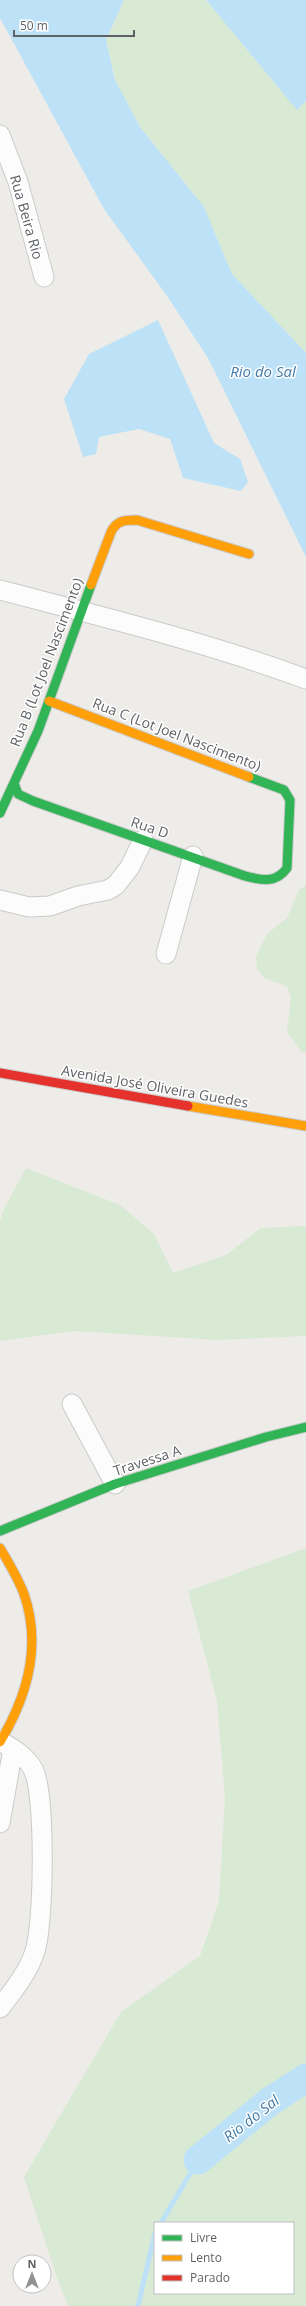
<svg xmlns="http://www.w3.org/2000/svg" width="306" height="2306" font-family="'Open Sans',sans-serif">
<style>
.green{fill:#d8e9d4;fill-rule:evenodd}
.water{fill:#bde2f7}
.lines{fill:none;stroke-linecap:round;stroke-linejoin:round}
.stream{stroke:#bde2f7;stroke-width:5}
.river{stroke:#bde2f7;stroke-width:29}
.street-casing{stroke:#cacbca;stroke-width:21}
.fast-casing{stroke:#cacaca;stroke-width:11}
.slow-casing{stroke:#cacaca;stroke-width:11}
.jam-casing{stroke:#cacaca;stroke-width:11}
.street{stroke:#fcfcfc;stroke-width:19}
.fast{stroke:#30b455;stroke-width:9}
.slow{stroke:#ff9f0a;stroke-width:9}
.jam{stroke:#e5322d;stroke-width:9}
.labels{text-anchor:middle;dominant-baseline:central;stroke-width:3;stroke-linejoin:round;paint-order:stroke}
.street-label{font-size:14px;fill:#5e6266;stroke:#fff}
.water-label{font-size:15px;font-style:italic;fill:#417aa8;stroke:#fff}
</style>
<rect width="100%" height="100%" fill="#eeece8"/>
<g class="green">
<polygon points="124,0 206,0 297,110 306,101 306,353 232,274 204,207 140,127 115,80 106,40"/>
<polygon points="306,885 306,1052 302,1052 287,1032 291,997 287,986 264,978 257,969 256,957 267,934 287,918 299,890"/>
<polygon points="26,1168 120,1205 154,1234 173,1273 226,1255 261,1228 306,1226 306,1336 218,1340 74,1331 0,1341 0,1222 3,1211"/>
<path d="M306,1548V2306H68L58,2281L24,2177L121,2012L200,1956L219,1901L225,1796L217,1700L188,1591ZM155,2223H293V2293H155Z"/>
</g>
<g class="water">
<polygon points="0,0 124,0 106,40 115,80 140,127 204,207 232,274 306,353 306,557 208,358 167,296 104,209 0,18"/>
<polygon points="206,0 306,0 306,101 297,110"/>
<polygon points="158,320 214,443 240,459 248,482 241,491 183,478 170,439 139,429 99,437 96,454 83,457 64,399 89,354"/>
</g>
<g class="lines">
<g class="stream">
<polyline points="161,2223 198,2160"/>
<polyline points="138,2306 155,2233"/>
</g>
<polyline class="river" points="198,2160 269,2102 306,2078"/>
<defs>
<g id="street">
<polyline points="0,135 18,182 44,277"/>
<path d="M0,590C103,617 206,642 306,679"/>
<polyline points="0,900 29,907 50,906 78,896 108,890 116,885 130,867 143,840"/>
<polyline points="166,954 193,856"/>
<polyline points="72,1404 115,1484"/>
<polyline points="0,1823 13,1749"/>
<path d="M0,2008C13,1991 29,1971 35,1951C44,1923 46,1794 33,1769C26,1756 12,1748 0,1741"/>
</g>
<g id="fast">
<path d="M15,786L18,794L33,801L245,876C261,880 276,884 287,868L290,800L284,790L249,777"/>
<polyline points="0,813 38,731 91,585"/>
<polyline points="0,1531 115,1484 266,1437 306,1427"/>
</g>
<g id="slow">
<path d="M91,585L111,532C117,520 125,520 137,520L249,554"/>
<polyline points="49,701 249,777"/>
<polyline points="188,1106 306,1126"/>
<path d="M0,1548C9,1563 18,1578 24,1594C42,1646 27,1697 0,1742"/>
</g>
<polyline id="jam" points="0,1073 188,1106"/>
</defs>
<use href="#street" class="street-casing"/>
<use href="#fast" class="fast-casing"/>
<use href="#slow" class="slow-casing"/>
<use href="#jam" class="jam-casing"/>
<use href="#street" class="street"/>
<use href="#fast" class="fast"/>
<use href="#slow" class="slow"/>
<use href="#jam" class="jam"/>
</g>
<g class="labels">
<g class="street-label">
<text transform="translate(27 217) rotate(74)">Rua Beira Rio</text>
<text transform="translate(46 662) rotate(-69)">Rua B (Lot Joel Nascimento)</text>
<text transform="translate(177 734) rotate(21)">Rua C (Lot Joel Nascimento)</text>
<text transform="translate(150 827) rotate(19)">Rua D</text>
<text transform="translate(155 1086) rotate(10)">Avenida José Oliveira Guedes</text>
<text transform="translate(147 1460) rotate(-18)">Travessa A</text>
</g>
<g class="water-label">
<text x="263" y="371">Rio do Sal</text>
<text transform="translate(251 2118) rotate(-38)">Rio do Sal</text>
</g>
</g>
<rect x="154" y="2222" width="140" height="72" fill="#ffffff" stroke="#bfc0c2"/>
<rect x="162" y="2235" width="20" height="6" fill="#30b455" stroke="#bfc0c2"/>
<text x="190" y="2242" font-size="12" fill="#5e6266">Livre</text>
<rect x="162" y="2255" width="20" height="6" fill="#ff9f0a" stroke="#bfc0c2"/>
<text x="190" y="2262" font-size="12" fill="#5e6266">Lento</text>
<rect x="162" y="2275" width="20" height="6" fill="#e5322d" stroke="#bfc0c2"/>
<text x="190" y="2282" font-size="12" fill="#5e6266">Parado</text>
<g transform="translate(32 2274)"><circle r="19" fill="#ffffff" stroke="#bfc0c2"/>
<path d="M0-3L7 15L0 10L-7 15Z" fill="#909294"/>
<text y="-6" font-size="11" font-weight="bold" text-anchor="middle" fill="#5e6266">N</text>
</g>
<path d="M14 30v6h120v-6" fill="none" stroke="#5e6266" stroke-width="2"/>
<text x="20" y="30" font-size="12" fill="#5e6266" stroke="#ffffff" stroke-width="3" paint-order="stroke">50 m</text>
</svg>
